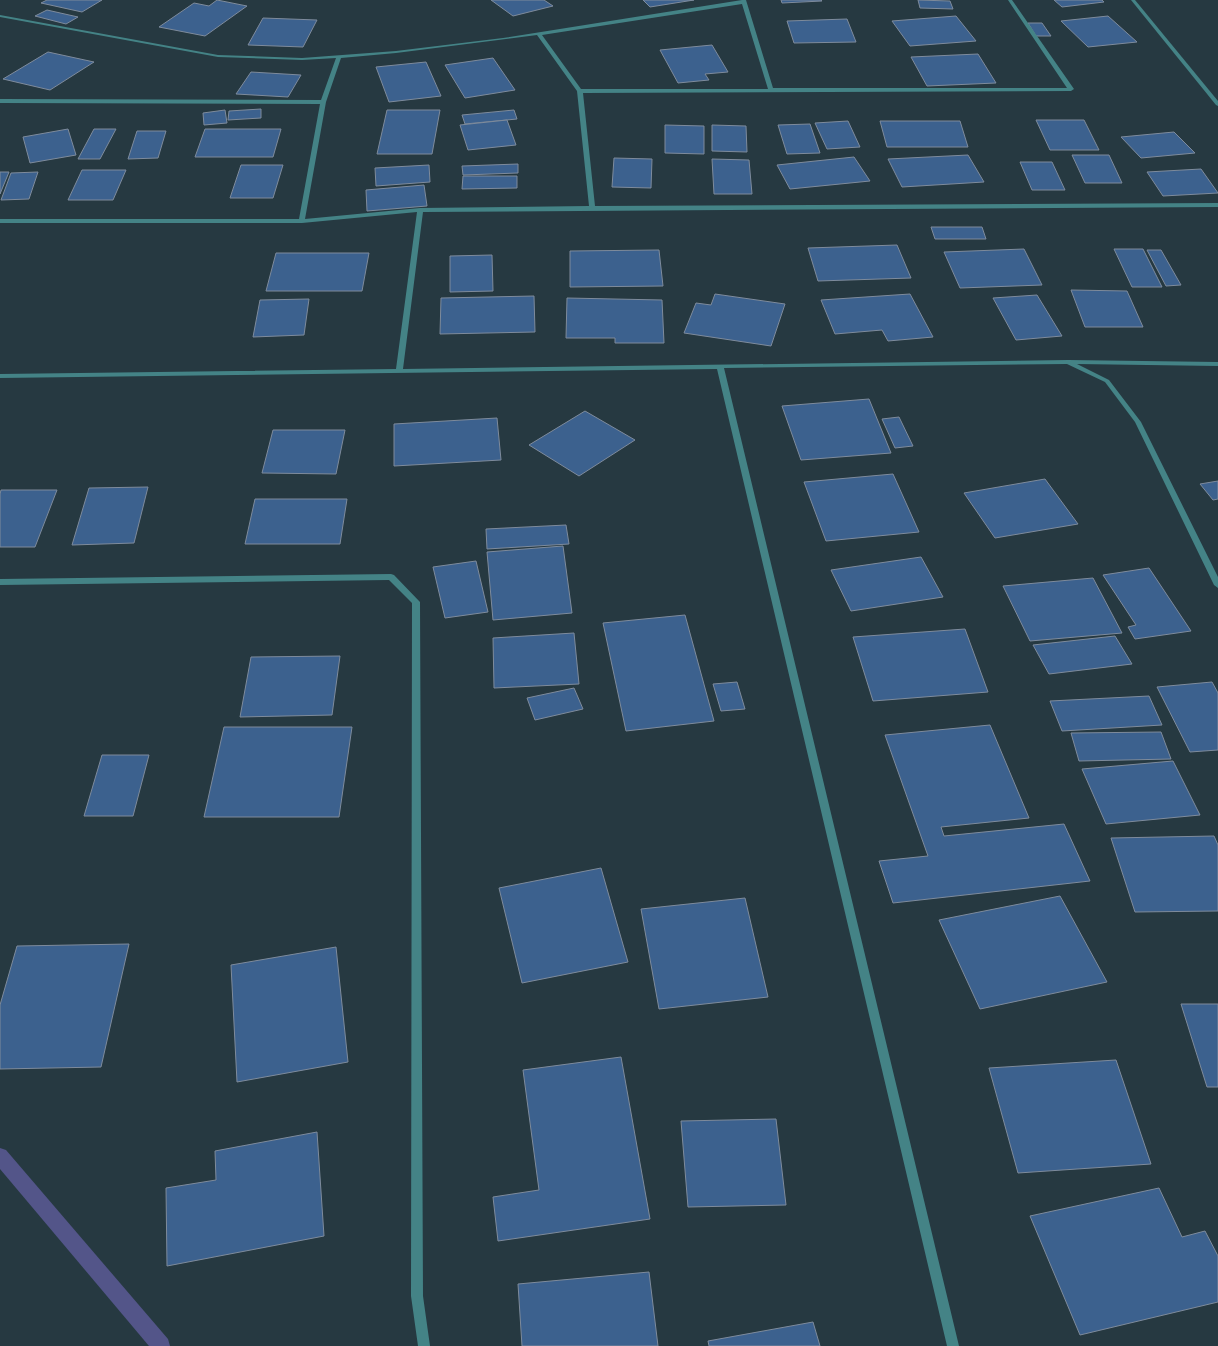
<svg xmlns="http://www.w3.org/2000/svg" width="1218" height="1346" font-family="'Archivo Narrow',sans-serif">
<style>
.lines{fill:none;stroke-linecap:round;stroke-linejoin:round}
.stream{fill:#535589;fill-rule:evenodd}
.building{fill:#3c618e;stroke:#7e8b9c}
.street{fill:#448386;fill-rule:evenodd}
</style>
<rect width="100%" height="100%" fill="#263941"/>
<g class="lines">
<polygon class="stream" points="0,1148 6,1150 168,1339 170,1346 149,1346 0,1169"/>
</g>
<g class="building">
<polygon points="47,0 102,0 82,12 41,3"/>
<polygon points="217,0 247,6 205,36 159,27 194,3 209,6"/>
<polygon points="491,0 544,0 553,6 513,16"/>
<polygon points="643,0 694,0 650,7"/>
<polygon points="781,0 821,0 822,1 782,3"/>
<polygon points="918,0 950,1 953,9 920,8"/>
<polygon points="1054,0 1102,0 1104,2 1062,7"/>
<polygon points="47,10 78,17 66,24 35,16"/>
<polygon points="956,16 976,41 910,46 892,21"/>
<polygon points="1108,16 1137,42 1088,47 1061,21"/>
<polygon points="263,18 317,20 303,47 248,45"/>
<polygon points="847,19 856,42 794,43 787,21"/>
<polygon points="1028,23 1042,23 1051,36 1036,36"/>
<polygon points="712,45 728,72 705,74 709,80 678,83 660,50"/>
<polygon points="48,52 94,62 50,90 3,79"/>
<polygon points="978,54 996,83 927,86 911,57"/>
<polygon points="493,58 515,90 465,98 445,65"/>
<polygon points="426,62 441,96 389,102 376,67"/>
<polygon points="251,72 301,75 288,97 236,94"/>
<polygon points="261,109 261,118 228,120 229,111"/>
<polygon points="225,110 227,123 204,125 203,113"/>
<polygon points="387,110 440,110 432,154 377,154"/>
<polygon points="514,110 517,119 465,124 462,115"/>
<polygon points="507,120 516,145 468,150 460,125"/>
<polygon points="1036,120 1084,120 1099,150 1050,150"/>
<polygon points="848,121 860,147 827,149 815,123"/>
<polygon points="880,121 960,121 968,147 887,147"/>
<polygon points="810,124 820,153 787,154 778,125"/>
<polygon points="665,125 704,126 704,154 665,153"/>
<polygon points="712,125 746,126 747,152 712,151"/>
<polygon points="68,129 76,155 30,163 23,137"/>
<polygon points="94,129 116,129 100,159 78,159"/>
<polygon points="205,129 281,129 273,157 195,157"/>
<polygon points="137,131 166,131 158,158 128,159"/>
<polygon points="1174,132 1195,153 1141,158 1121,137"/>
<polygon points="968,155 984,182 902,187 888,159"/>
<polygon points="1072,155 1109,155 1122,183 1085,183"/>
<polygon points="854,157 870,181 790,189 777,165"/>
<polygon points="614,158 652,159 651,188 612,187"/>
<polygon points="712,159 749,160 752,194 714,194"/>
<polygon points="1020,162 1052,162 1065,190 1032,190"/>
<polygon points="518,164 518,173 463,175 462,166"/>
<polygon points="241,165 283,165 273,198 230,198"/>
<polygon points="429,165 430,182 376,186 375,168"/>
<polygon points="1201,169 1218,193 1163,196 1147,172"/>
<polygon points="82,170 126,170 113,200 68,200"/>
<polygon points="0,172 9,172 0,194"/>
<polygon points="38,172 29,199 1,200 11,173"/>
<polygon points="463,176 517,176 517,188 462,189"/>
<polygon points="424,185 427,206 367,211 366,190"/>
<polygon points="931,227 982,227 986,239 935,239"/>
<polygon points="897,245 911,278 818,281 808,248"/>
<polygon points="1024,249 1042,285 960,288 944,252"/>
<polygon points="1114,249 1143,249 1162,287 1132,287"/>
<polygon points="659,250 663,286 570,287 570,251"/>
<polygon points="1147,250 1161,250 1181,285 1166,286"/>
<polygon points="276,253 369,253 362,291 266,291"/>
<polygon points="492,255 493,291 450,292 450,256"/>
<polygon points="1071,290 1127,291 1143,327 1085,327"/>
<polygon points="715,294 785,304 771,346 684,333 696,303 711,305"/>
<polygon points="910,294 933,337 888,341 882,330 835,334 821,300"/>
<polygon points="1037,295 1062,336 1016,340 993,298"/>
<polygon points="534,296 535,332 440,334 441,298"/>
<polygon points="567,298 662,300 664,343 615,343 615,338 566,338"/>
<polygon points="309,299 304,335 253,337 260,300"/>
<polygon points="869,399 891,453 801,460 782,406"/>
<polygon points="585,411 635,440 579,476 529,445"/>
<polygon points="899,417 913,446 895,448 882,419"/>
<polygon points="497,418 501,460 394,466 394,424"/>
<polygon points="273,430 345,430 336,474 262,473"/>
<polygon points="893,474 919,532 826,541 804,482"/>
<polygon points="1045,479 1078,524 995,538 964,493"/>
<polygon points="1218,481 1218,499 1213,500 1200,484"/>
<polygon points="148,487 134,543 72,545 89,488"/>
<polygon points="1,490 57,490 35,547 0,547 0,494"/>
<polygon points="255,499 347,499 340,544 245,544"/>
<polygon points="566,525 569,544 487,549 486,529"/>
<polygon points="563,546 572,613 493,620 487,552"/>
<polygon points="921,557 943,597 851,611 831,570"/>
<polygon points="476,561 488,612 445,618 433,567"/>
<polygon points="1149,568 1191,631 1135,639 1128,627 1136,625 1103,575"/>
<polygon points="1093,578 1122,633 1030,641 1003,586"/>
<polygon points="685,615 714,721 626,731 603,623"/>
<polygon points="965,629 988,692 873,701 853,637"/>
<polygon points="574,633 579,684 494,688 493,638"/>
<polygon points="1115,636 1132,664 1049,674 1033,645"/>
<polygon points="340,656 332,715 240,717 251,657"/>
<polygon points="737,682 745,709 721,711 713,684"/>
<polygon points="1212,682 1218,693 1218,750 1190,752 1157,687"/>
<polygon points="574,688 583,709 535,720 527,698"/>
<polygon points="1149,696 1162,725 1062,731 1050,701"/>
<polygon points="990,725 1029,818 941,827 944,836 1064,824 1090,881 893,903 879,861 928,856 885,735"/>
<polygon points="224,727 352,727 339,817 204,817"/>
<polygon points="1161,732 1171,759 1079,761 1071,733"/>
<polygon points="102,755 149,755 133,816 84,816"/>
<polygon points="1173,761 1200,815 1106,824 1082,769"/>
<polygon points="1214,836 1218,845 1218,911 1135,912 1111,838"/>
<polygon points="601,868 628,962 522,983 499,888"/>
<polygon points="1060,896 1107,982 980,1009 939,920"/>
<polygon points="745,898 768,997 659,1009 641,909"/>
<polygon points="129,944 101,1067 0,1069 0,1005 17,946"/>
<polygon points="336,947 348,1062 237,1082 231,965"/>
<polygon points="1181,1004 1218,1004 1218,1087 1207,1087"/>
<polygon points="621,1057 650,1219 498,1241 493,1197 539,1190 523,1070"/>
<polygon points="1116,1060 1151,1164 1018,1173 989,1068"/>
<polygon points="776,1119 786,1205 688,1207 681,1121"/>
<polygon points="317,1132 324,1236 167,1266 166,1188 216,1180 215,1151"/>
<polygon points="1159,1188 1182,1237 1205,1231 1218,1256 1218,1302 1080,1335 1030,1216"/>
<polygon points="649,1272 658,1346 522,1346 518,1284"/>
<polygon points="813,1322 820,1346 709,1346 708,1341"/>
</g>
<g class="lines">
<g class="street">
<path d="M742,0H746L773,88H1067L1008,0H1012L1074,89L1071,91L583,93L595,206L1218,203V207L423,212L403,369L1068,360L1218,362V366L1077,364L1109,380L1141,422L1218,577V588L1214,585L1135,422L1105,382L1067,364L724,368L959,1346H947L717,369L0,378V374L396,369L417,212L302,223H0V219H299L320,104L0,103V99L321,100L336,58L302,60L218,57L0,17V15L218,55L302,58L396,51L503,38ZM742,4L768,89H581L542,35ZM537,35L577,91L589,206L420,208L305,219L326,102L341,58L396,53Z"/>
<polygon points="1131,0 1135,0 1218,101 1218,106 1216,105"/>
<polygon points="391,574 394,575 420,602 423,1296 430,1346 418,1346 411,1296 412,603 389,580 0,585 0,579"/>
</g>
</g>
</svg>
